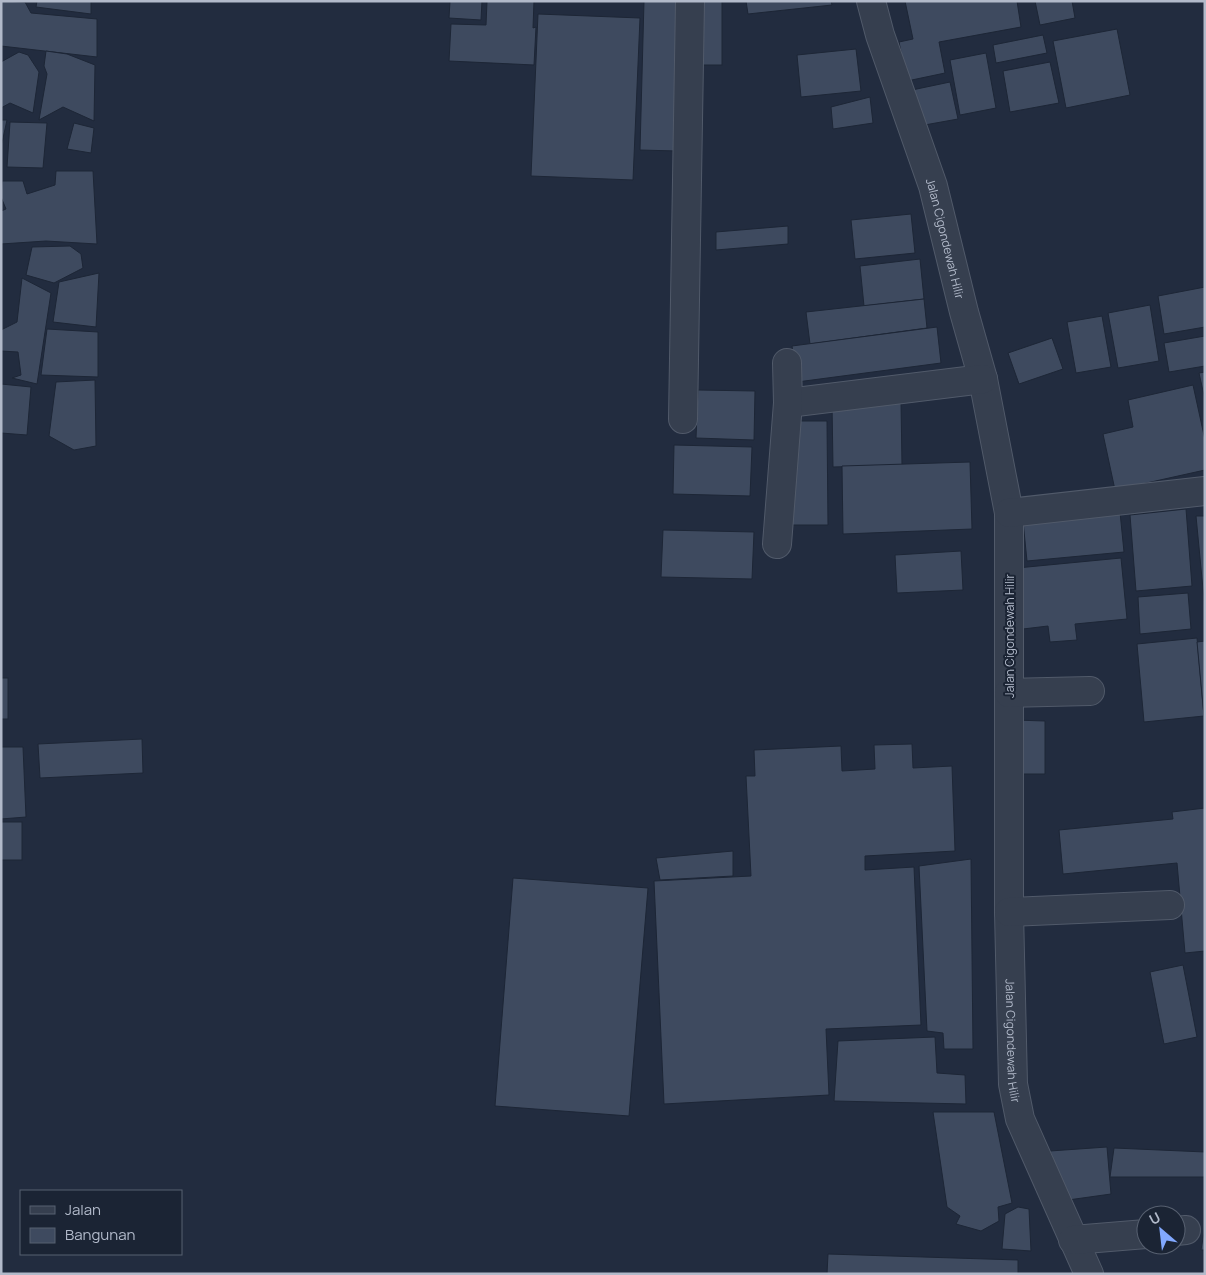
<svg xmlns="http://www.w3.org/2000/svg" width="1206" height="1275" font-family="Manrope,sans-serif">
<style>
.building{fill:#3e4a5f;stroke:#1d2636}
.lines{fill:none;stroke-linecap:round;stroke-linejoin:round}
.minor-casing{stroke:#515a6a;stroke-width:30}
.minor{stroke:#363f4f;stroke-width:28}
.labels{text-anchor:middle;dominant-baseline:central;stroke-width:4;stroke-linejoin:round;paint-order:stroke}
.street-label{font-size:12px;fill:#b2baca;stroke:#1b2434}
</style>
<rect width="100%" height="100%" fill="#222c3f"/>
<g class="building">
<polygon points="1,1 25,2 31,13 97,19 97,57 1,46"/>
<polygon points="37,1 91,1 91,14 36,7"/>
<polygon points="450,1 482,1 481,20 449,18"/>
<polygon points="487,1 534,1 533,28 536,27 534,65 449,61 451,24 486,25"/>
<polygon points="644,1 681,1 677,151 640,150"/>
<rect x="693" y="1" width="29" height="64"/>
<polygon points="746,1 831,1 832,5 748,14"/>
<polygon points="905,1 1017,1 1021,27 939,42 945,73 907,81 899,42 913,39"/>
<polygon points="1035,1 1072,1 1075,18 1040,25"/>
<polygon points="538,14 640,18 633,180 531,176"/>
<polygon points="1117,29 1130,95 1066,108 1053,41"/>
<polygon points="1043,35 1047,53 996,63 993,45"/>
<polygon points="856,49 861,91 801,97 797,55"/>
<polygon points="46,51 67,54 95,65 94,121 63,107 39,120 47,74 44,66"/>
<polygon points="19,52 28,55 39,72 33,113 10,103 1,108 1,62"/>
<polygon points="986,53 996,108 960,115 950,60"/>
<polygon points="1050,62 1059,103 1010,112 1003,71"/>
<polygon points="950,82 958,119 919,126 912,90"/>
<polygon points="870,97 873,123 833,129 831,107"/>
<polygon points="1,120 7,120 2,143 1,143"/>
<polygon points="10,122 47,123 43,168 7,167"/>
<polygon points="74,123 94,128 91,153 67,149"/>
<polygon points="56,171 93,171 97,244 46,241 1,244 1,211 6,209 1,197 2,181 23,181 27,194 55,185"/>
<polygon points="911,214 915,253 855,259 851,220"/>
<polygon points="788,226 788,244 716,250 716,232"/>
<polygon points="70,246 81,254 83,268 54,283 26,275 32,247"/>
<polygon points="920,259 924,299 864,306 860,266"/>
<polygon points="99,273 96,327 53,322 59,282"/>
<polygon points="22,278 51,293 37,384 12,378 21,375 18,352 1,351 1,330 17,322"/>
<polygon points="1205,287 1205,327 1164,334 1158,296"/>
<polygon points="924,299 927,328 810,344 806,312"/>
<polygon points="1150,305 1159,361 1118,368 1108,313"/>
<polygon points="1102,316 1111,367 1076,373 1067,322"/>
<polygon points="937,327 941,363 797,382 792,346"/>
<polygon points="47,329 98,332 98,377 41,375"/>
<polygon points="1205,336 1205,366 1169,372 1164,343"/>
<polygon points="1052,338 1063,369 1019,384 1008,353"/>
<polygon points="1205,372 1205,400 1199,373"/>
<polygon points="95,380 96,446 74,450 49,436 56,382"/>
<polygon points="1,384 31,387 27,435 1,433"/>
<polygon points="1193,385 1205,440 1205,470 1115,490 1103,434 1133,427 1128,400"/>
<polygon points="698,390 755,391 754,440 696,438"/>
<polygon points="901,402 902,465 833,467 832,404"/>
<polygon points="788,421 827,421 828,525 790,525"/>
<polygon points="674,445 752,447 750,496 673,494"/>
<polygon points="970,462 972,529 843,534 842,466"/>
<polygon points="1186,509 1192,586 1136,591 1130,515"/>
<polygon points="1120,512 1124,552 1027,561 1023,521"/>
<polygon points="1196,516 1205,516 1205,610"/>
<polygon points="663,530 754,532 752,579 661,577"/>
<polygon points="961,551 963,590 897,593 895,555"/>
<polygon points="1121,558 1127,619 1075,624 1077,640 1050,642 1048,626 1023,629 1017,568"/>
<polygon points="1188,593 1191,629 1140,634 1138,597"/>
<polygon points="1197,638 1204,716 1144,722 1137,644"/>
<polygon points="1205,641 1205,716 1204,716 1197,642"/>
<rect x="1" y="678" width="7" height="41"/>
<polygon points="1014,720 1045,721 1045,774 1013,774"/>
<polygon points="142,739 143,773 40,778 38,744"/>
<polygon points="912,744 913,768 952,766 955,851 865,856 865,870 914,867 921,1025 826,1029 829,1095 664,1104 654,881 751,876 746,776 755,776 754,750 841,746 842,771 875,769 874,745"/>
<polygon points="1,747 23,747 26,817 1,819"/>
<polygon points="1205,808 1205,951 1185,953 1177,863 1063,874 1059,830 1173,819 1172,812"/>
<rect x="1" y="822" width="21" height="38"/>
<polygon points="733,851 733,876 660,880 656,858"/>
<polygon points="971,859 973,1049 944,1049 943,1033 927,1031 919,866"/>
<polygon points="513,878 648,888 629,1116 495,1106"/>
<polygon points="1183,965 1197,1037 1164,1044 1150,972"/>
<polygon points="935,1037 937,1073 965,1075 966,1104 834,1101 838,1041"/>
<polygon points="933,1112 994,1112 1012,1203 998,1207 999,1221 981,1231 956,1224 960,1216 947,1207"/>
<polygon points="1107,1147 1111,1194 1068,1200 1050,1151"/>
<polygon points="1114,1148 1205,1152 1205,1177 1110,1177"/>
<polygon points="1018,1207 1029,1209 1031,1251 1002,1249 1005,1214"/>
<polygon points="1205,1226 1205,1250 1201,1250"/>
<polygon points="828,1254 1018,1260 1018,1274 827,1274"/>
</g>
<g class="lines">
<defs>
<g id="minor">
<path id="s1" d="M871,1L880,35L933,186L964,312L983,379L1009,513V912L1013,1084L1020,1119L1089,1274"/>
<polyline points="788,403 983,379"/>
<polyline points="683,419 690,1"/>
<polyline points="1009,513 1205,491"/>
<polyline points="777,544 788,403 787,363"/>
<polyline points="1009,693 1090,691"/>
<polyline points="1009,912 1170,905"/>
<polyline points="1176,1231 1186,1230"/>
<polyline points="1073,1240 1146,1234"/>
</g>
</defs>
<use href="#minor" class="minor-casing"/>
<use href="#minor" class="minor"/>
</g>
<g class="labels">
<g class="street-label">
<text stroke="none"><textPath href="#s1" startOffset="249">Jalan Cigondewah Hilir</textPath></text>
<text transform="translate(1009 636) rotate(-90)">Jalan Cigondewah Hilir</text>
<text stroke="none"><textPath href="#s1" startOffset="1059">Jalan Cigondewah Hilir</textPath></text>
</g>
</g>
<rect width="1206" height="1275" fill="none" stroke="#b2baca" stroke-width="5"/>
<rect x="20" y="1190" width="162" height="65" fill="#1b2434" stroke="#576070"/>
<rect x="30" y="1206" width="25" height="8" fill="#363f4f" stroke="#576070"/>
<text x="65" y="1215" font-size="15" fill="#b2baca">Jalan</text>
<rect x="30" y="1228" width="25" height="15" fill="#3e4a5f" stroke="#576070"/>
<text x="65" y="1240" font-size="15" fill="#b2baca">Bangunan</text>
<g transform="translate(1161 1230) rotate(332)"><circle r="24" fill="#1b2434" stroke="#576070"/>
<path d="M0-4L9 19L0 12L-9 19Z" fill="#82a9ff"/>
<text y="-8" font-size="14" font-weight="bold" text-anchor="middle" fill="#b2baca">U</text>
</g>
</svg>
